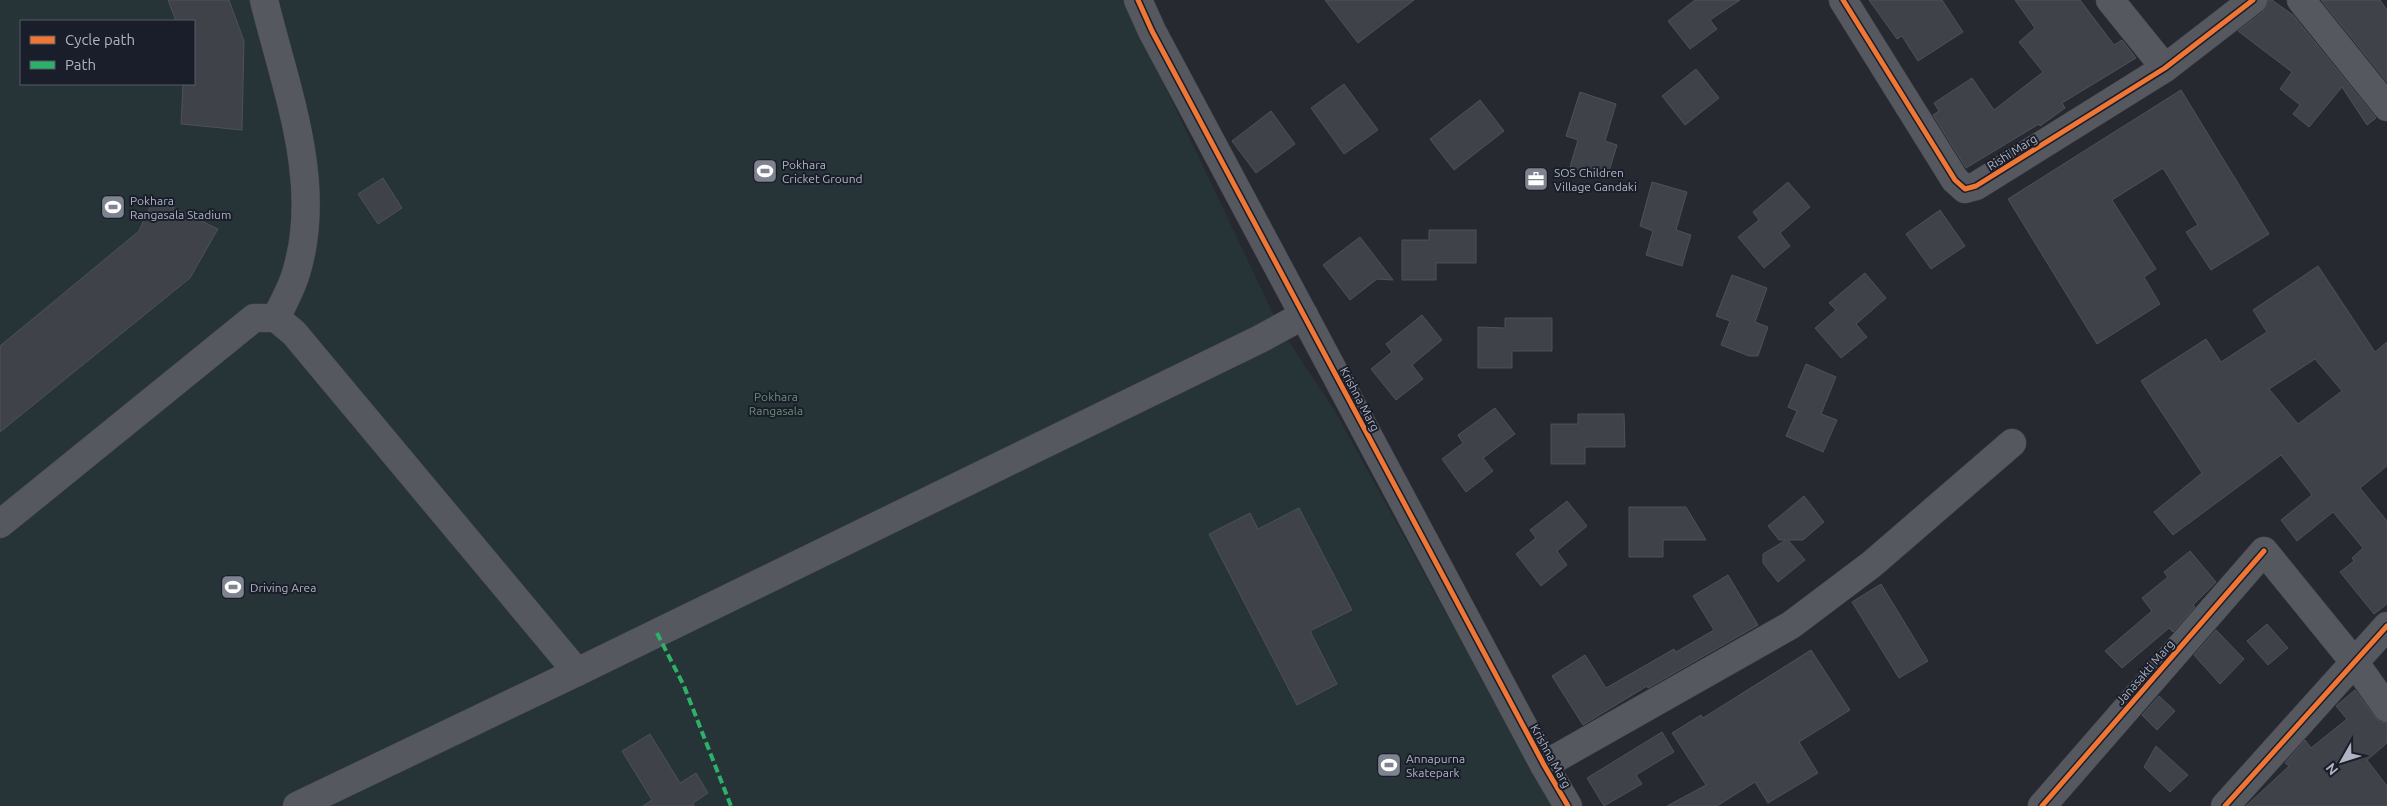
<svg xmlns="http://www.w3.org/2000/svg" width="2387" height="806" font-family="Ubuntu,sans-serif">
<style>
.green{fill:#263337;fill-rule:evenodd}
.building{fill:#404249;stroke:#4d5158;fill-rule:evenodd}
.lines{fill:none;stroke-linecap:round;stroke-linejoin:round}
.minor-casing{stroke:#424449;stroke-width:29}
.minor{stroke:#55585f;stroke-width:28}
.quiet{stroke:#2db169;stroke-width:4;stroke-dasharray:8 4;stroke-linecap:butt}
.cycleway-casing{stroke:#1a1e2a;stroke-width:8}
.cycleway{stroke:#f07635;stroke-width:5}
.labels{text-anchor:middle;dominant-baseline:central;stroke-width:4;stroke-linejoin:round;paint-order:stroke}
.street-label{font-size:12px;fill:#afb4c2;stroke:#1a1e2a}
.poi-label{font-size:12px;fill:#afb4c2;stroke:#1a1e2a;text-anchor:start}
.park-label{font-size:12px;fill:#699077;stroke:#1a1e2a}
</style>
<rect width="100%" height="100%" fill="#262930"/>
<path class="green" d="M0,0H1124L1280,328L1335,411L1552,806H0ZM21,21H194V84H21Z"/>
<g class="building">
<polygon points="168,0 229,0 244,41 242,130 181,124 183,84 194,84 194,21 176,21"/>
<polygon points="1325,0 1414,0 1358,43"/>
<polygon points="1695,0 1740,0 1710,20 1717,29 1690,49 1668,21"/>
<polygon points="1869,0 1942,0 1963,32 1918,61 1902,36 1897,39"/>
<polygon points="2015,0 2080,0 2114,45 2122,40 2136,58 2062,103 2065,108 2040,126 2039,124 1966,168 1933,115 1939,111 1934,103 1972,78 1994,110 2043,72 2019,42 2035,28"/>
<polygon points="2268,0 2272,0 2293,15 2376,118 2367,125 2342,87 2309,127 2293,114 2300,105 2280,89 2292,72 2238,31 2263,12"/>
<polygon points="2321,0 2380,0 2387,10 2387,82"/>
<polygon points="1696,69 1719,98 1685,125 1662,96"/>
<polygon points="1344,84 1378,130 1344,154 1311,108"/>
<polygon points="2181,90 2269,234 2211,270 2186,232 2198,225 2163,168 2112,200 2156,269 2144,277 2160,304 2097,344 2008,199"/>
<polygon points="1580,92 1616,104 1605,141 1617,145 1607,178 1570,167 1578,140 1566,136"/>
<polygon points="1480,100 1504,131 1454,170 1430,139"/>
<polygon points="1271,111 1295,144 1256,173 1232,141"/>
<polygon points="383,178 402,208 378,224 358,194"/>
<polygon points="1652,182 1687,192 1676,230 1691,235 1682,266 1646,255 1653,231 1640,226"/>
<polygon points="1788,182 1810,207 1780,233 1790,246 1764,268 1738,237 1759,220 1753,212"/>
<polygon points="154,198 218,229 190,278 0,432 0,346 139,231"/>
<polygon points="1940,210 1965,246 1931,269 1906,234"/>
<polygon points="1429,230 1476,230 1476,263 1436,263 1436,280 1402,280 1402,240 1429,240"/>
<polygon points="1360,237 1393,280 1377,279 1350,300 1323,265"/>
<path d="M2318,266L2375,352L2387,342V466L2360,488L2387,521V604L2374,614L2340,572L2354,561L2352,558L2363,548L2333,512L2297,541L2281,520L2312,495L2281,455L2173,535L2154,512L2202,473L2141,381L2206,339L2221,362L2267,332L2253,310ZM2315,359L2342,391L2298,424L2269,389Z"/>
<polygon points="1865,273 1886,298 1856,324 1867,337 1841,358 1815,328 1836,310 1829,303"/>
<polygon points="1732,275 1767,288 1755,322 1768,327 1758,356 1749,356 1721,345 1730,321 1716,316"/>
<polygon points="1422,315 1442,340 1412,365 1423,379 1396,400 1371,369 1392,352 1386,344"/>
<polygon points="1505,318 1552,318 1552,351 1512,351 1512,368 1478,368 1478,327 1505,328"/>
<polygon points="1806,364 1836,377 1821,414 1837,420 1823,452 1786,436 1797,411 1788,407"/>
<polygon points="1495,408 1515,434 1483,458 1493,471 1466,492 1442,459 1463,443 1458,435"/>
<polygon points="1578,414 1624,414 1625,447 1585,447 1585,464 1551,464 1551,424 1578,424"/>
<polygon points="1804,496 1824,522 1803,540 1788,540 1805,560 1778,582 1763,563 1763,554 1786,540 1779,540 1768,526"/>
<polygon points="1567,501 1587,526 1557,551 1567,565 1541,586 1516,554 1536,538 1530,530"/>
<polygon points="1629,507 1686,507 1706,540 1663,540 1663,557 1629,557"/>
<polygon points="1299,508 1352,610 1310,631 1337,684 1297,705 1209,534 1250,513 1258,529"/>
<polygon points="2190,551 2216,582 2193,605 2195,607 2173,632 2169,628 2122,668 2105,651 2152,611 2142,598 2168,577 2164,572"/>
<polygon points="1728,575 1758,625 1648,688 1647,686 1583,725 1552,676 1585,655 1606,688 1674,649 1676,652 1714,630 1693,596"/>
<polygon points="1881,584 1928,661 1899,678 1852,602"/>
<polygon points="2267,624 2288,648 2268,665 2247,641"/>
<polygon points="2216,630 2244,659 2220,684 2194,655"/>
<polygon points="1811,650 1850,710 1799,742 1818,773 1768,803 1755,782 1717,806 1667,806 1706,785 1672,733 1701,715 1703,718"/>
<polygon points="2355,690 2375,717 2380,722 2387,723 2387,743 2367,760 2387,786 2387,806 2246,806 2289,766 2285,763 2305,740 2311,748 2347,719 2336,706"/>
<polygon points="2159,696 2175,711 2157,730 2142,715"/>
<polygon points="1662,732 1674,752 1636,775 1642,784 1604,806 1587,778"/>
<polygon points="650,734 680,783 696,773 708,793 693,803 694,806 643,806 652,800 622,751"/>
<polygon points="2156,746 2188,775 2170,792 2144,767"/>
</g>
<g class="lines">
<defs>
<g id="minor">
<path d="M264,0C285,87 324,183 296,273C292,288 283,303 276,318"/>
<polyline points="1138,0 1152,31 1544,765 1568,806"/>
<polyline points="1843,0 1955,180 1965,189 1976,186 2165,68 2253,0"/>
<polyline points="2110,0 2165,68"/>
<polyline points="2301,0 2387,107"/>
<polyline points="0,524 254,318 276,318 294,333 577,672"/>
<polyline points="1544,765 1791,625 1872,564 2012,443"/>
<polyline points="297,806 577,672 1260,339 1304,315"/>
<polyline points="2042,806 2264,551 2355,663 2387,708"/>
<polyline points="2225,806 2387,626"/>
</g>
</defs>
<use href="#minor" class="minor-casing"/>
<use href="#minor" class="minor"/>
<polyline class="quiet" points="657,633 684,686 731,806"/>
<defs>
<g id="cycleway">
<polyline points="1138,0 1152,31 1544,765 1568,806"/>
<polyline points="1843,0 1955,180 1965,189 1976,186 2165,68 2253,0"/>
<polyline points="2042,806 2264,551"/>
<polyline points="2225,806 2387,626"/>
</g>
</defs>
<use href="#cycleway" class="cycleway-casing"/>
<use href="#cycleway" class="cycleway"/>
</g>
<defs>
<symbol id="stadium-square" viewBox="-11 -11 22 22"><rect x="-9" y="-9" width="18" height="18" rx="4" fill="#7f838f" stroke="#1a1e2a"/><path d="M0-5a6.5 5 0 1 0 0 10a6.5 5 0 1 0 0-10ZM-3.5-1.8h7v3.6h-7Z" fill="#fff"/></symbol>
<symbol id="office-square" viewBox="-11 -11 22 22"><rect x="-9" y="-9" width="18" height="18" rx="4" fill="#7f838f" stroke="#1a1e2a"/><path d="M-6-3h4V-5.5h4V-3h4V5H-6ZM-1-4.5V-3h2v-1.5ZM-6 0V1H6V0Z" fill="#fff"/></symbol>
</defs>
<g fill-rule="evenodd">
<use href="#stadium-square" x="751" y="157" width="28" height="28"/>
<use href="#office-square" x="1522" y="165" width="28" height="28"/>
<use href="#stadium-square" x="99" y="193" width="28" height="28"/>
<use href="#stadium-square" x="219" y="573" width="28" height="28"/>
<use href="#stadium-square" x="1375" y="751" width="28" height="28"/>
</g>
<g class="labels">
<g class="street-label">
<text transform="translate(2012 152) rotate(-32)">Rishi Marg</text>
<text transform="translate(1360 399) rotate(62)">Krishna Marg</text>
<text transform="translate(2145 672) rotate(-49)">Janasakti Marg</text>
<text transform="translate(1551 756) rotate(61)">Krishna Marg</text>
</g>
<g class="poi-label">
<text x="782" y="164">Pokhara<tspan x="782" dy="14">Cricket Ground</tspan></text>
<text x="1554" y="172">SOS Children<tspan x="1554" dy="14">Village Gandaki</tspan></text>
<text x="130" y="200">Pokhara<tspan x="130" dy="14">Rangasala Stadium</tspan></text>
<text x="250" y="587">Driving Area</text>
<text x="1406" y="758">Annapurna<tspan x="1406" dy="14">Skatepark</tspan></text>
</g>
<g class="park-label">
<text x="776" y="396">Pokhara<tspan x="776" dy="14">Rangasala</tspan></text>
</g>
</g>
<rect x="20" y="20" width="175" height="65" fill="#1a1e2a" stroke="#565a67"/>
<rect x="30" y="36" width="25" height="8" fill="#f07635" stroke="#565a67"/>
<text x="65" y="45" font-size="15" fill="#afb4c2">Cycle path</text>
<rect x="30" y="61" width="25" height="8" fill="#2db169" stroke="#565a67"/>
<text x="65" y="70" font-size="15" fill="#afb4c2">Path</text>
<g transform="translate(2342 761) rotate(231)" stroke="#1a1e2a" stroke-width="4" paint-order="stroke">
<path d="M0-4L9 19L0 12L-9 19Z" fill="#afb4c2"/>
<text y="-8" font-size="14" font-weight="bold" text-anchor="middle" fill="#afb4c2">N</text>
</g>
</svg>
